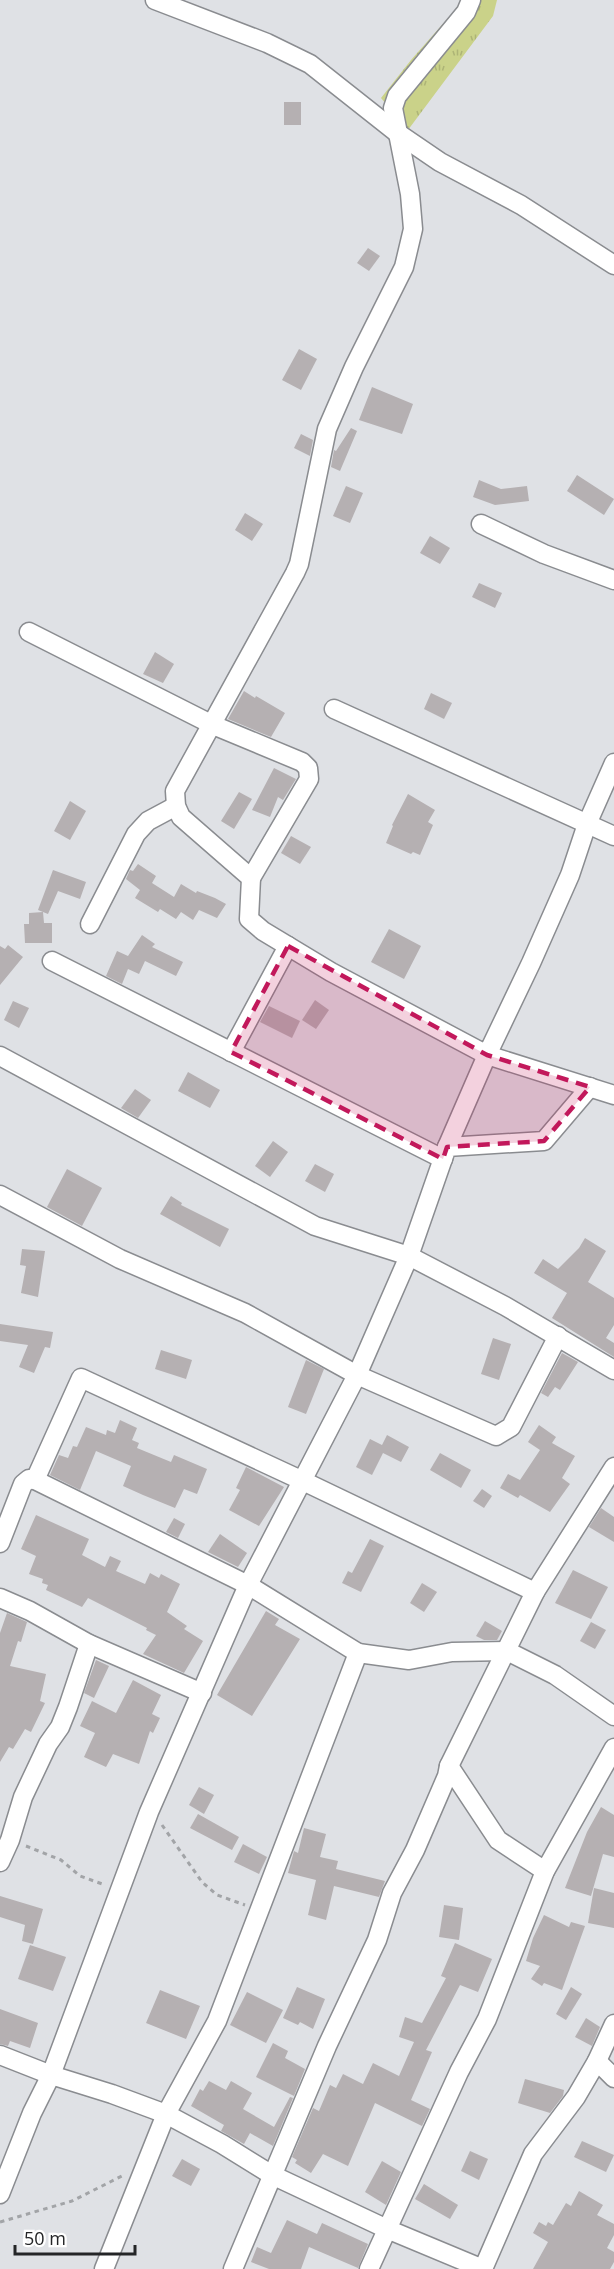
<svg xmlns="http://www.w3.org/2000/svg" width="614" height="2269" font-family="'Open Sans',sans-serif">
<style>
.grass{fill:url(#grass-tufts)}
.building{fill:#b5b0b2}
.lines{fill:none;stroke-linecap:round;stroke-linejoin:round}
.street-casing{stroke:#8a8c90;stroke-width:21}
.path{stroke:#a2a4a7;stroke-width:3;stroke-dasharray:4.5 4.5;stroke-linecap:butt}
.street{stroke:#fff;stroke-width:18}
.marked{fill:#c2185b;fill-opacity:0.2;stroke:#c2185b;stroke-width:4.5;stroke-dasharray:12 8;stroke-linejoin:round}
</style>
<defs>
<pattern id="grass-tufts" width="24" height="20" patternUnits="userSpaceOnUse" patternTransform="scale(1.5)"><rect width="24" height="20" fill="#cad289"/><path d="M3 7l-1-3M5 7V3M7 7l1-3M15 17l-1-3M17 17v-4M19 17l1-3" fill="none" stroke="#adb476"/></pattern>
</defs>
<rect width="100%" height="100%" fill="#dfe1e5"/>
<polygon class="grass" points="461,0 497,0 493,16 408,130 381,98 411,60 456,9"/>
<g class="building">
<rect x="284" y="102" width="17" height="23"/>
<polygon points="368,248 380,256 369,271 357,263"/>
<polygon points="299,349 317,359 301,390 282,380"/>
<polygon points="372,387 413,404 402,434 359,420"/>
<polygon points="351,428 357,431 340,471 331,467 334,450 336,451"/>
<polygon points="301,434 313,440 310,456 294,448"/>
<polygon points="577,475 614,499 604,515 567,491"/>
<polygon points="479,480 501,489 527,486 529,501 495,505 473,497"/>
<polygon points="346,486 363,493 350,523 333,516"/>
<polygon points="245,513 263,524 252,541 235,530"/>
<polygon points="430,536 450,548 440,564 420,553"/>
<polygon points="479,583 502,593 495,608 472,597"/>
<polygon points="155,652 174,664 163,683 143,674"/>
<polygon points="244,691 255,698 256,696 285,713 271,737 228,719"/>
<polygon points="431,693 452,703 444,719 424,709"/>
<polygon points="274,768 296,779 283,800 278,797 270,817 252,810"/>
<polygon points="239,792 252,799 234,829 221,821"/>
<polygon points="408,794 435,810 428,822 433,825 420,855 413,852 411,854 386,843 393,826 392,825"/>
<polygon points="70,801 86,811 70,840 54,831"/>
<polygon points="291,836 311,847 300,864 281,853"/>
<polygon points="138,864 156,876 152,883 174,897 181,884 196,893 197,891 215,898 226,904 217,918 199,910 193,920 181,912 176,919 160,909 158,912 135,898 140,890 126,879 130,870 133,871"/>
<polygon points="53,870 86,882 80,899 58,891 48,914 38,910"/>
<polygon points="43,912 44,923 52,923 52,943 25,943 24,924 29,924 29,913"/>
<polygon points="389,929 421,946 404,979 371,962"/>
<polygon points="142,935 155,944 152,947 183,962 176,976 145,961 139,974 128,969 122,984 106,976 117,951 128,956"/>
<polygon points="8,945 23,957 0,985 0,946 5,949"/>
<polygon points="315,1000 329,1010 316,1029 302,1020"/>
<polygon points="13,1001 29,1008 19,1028 4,1020"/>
<polygon points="269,1006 300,1021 292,1038 260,1022"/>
<polygon points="188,1072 220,1090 210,1108 178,1091"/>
<polygon points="135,1089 151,1100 138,1118 121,1108"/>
<polygon points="273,1141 288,1152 270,1177 255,1166"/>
<polygon points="315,1164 334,1174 325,1192 305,1181"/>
<polygon points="67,1169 102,1188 82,1226 47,1207"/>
<polygon points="171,1196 182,1203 181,1205 229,1229 220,1247 160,1214"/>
<polygon points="585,1238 606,1251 588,1282 614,1298 614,1325 606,1338 614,1343 614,1357 552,1318 567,1293 534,1273 543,1259 558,1269 579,1248"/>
<polygon points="22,1249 45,1251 38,1297 21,1293 26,1266 20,1265"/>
<polygon points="0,1324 53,1332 50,1348 45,1347 34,1373 19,1367 28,1345 0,1341"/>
<polygon points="493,1338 511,1344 499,1380 481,1374"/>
<polygon points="161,1350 192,1360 186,1379 155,1369"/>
<polygon points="562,1353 578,1362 560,1390 555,1387 548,1397 541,1393"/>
<polygon points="306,1360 324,1369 306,1414 288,1407"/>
<polygon points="120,1420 137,1428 132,1440 139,1443 137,1448 171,1462 174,1455 207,1469 197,1494 184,1489 175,1508 143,1495 123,1486 131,1466 96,1451 80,1490 50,1475 59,1455 68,1458 73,1446 77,1447 86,1427 106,1435 107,1430 115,1433"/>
<polygon points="539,1425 556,1437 552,1443 575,1456 562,1478 570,1484 550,1512 520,1495 518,1498 500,1488 508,1474 520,1480 540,1450 528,1442"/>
<polygon points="387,1435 409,1447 401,1462 383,1453 372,1475 356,1467 370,1439 382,1445"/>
<polygon points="440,1453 471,1470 461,1488 430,1470"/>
<polygon points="246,1467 284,1487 259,1526 229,1510 240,1490 236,1488"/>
<polygon points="482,1489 492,1496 484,1508 473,1501"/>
<polygon points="601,1508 614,1517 614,1542 589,1527"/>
<polygon points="36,1515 89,1539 82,1555 105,1567 110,1556 121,1561 116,1571 145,1584 150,1573 159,1578 161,1574 180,1584 167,1612 187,1626 184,1629 203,1641 184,1673 143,1654 156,1635 146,1630 147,1628 88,1598 82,1607 46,1590 48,1585 42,1583 43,1579 29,1574 36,1556 21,1549"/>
<polygon points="174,1518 185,1524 178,1538 166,1532"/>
<polygon points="220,1534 247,1553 238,1567 208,1552"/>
<polygon points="370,1539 384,1546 361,1592 342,1583 348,1571 352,1573"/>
<polygon points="573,1570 608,1587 591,1619 555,1603"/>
<polygon points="422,1583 437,1592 424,1612 410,1603"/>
<polygon points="266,1611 279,1619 275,1625 300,1639 252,1716 217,1695"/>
<polygon points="7,1613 27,1622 21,1642 18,1641 10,1666 46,1674 40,1701 45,1703 31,1732 25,1729 13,1749 9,1747 0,1762 0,1633"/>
<polygon points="485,1621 502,1631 497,1640 484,1640 476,1636"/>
<polygon points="591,1622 606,1630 595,1649 580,1641"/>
<polygon points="96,1660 109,1666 94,1698 84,1693"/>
<polygon points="133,1680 161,1695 152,1714 160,1718 153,1733 150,1731 139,1764 113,1754 106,1767 84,1757 95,1733 80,1726 92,1701 116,1713"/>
<polygon points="199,1787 214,1795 204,1814 189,1805"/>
<polygon points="601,1807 614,1815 614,1857 603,1854 591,1896 565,1888 587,1832"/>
<polygon points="198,1814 239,1837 232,1850 190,1828"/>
<polygon points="304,1828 326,1834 320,1857 338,1861 336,1869 385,1881 379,1897 334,1886 326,1920 308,1915 316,1880 288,1873 294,1851 298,1853"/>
<polygon points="243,1844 267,1857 259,1874 234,1862"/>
<polygon points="594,1888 614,1893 614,1928 588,1923"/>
<polygon points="0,1896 43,1909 33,1944 22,1941 25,1925 0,1917"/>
<polygon points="444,1905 463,1908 459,1940 439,1937"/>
<polygon points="544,1915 569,1927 571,1922 585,1926 562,1990 544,1983 542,1986 531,1979 540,1966 526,1961 533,1938"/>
<polygon points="455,1943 492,1959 478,1992 460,1985 426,2050 432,2052 411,2100 430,2109 422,2126 375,2103 348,2166 323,2154 311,2173 295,2163 297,2160 292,2157 313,2108 319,2111 330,2085 336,2088 343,2074 363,2084 373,2063 399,2076 414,2042 399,2037 405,2017 422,2023 446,1978 441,1976"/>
<polygon points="30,1945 66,1957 53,1991 18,1979"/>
<polygon points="297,1987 325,1999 313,2029 300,2022 298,2025 283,2018"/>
<polygon points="571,1987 582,1994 566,2020 556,2014"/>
<polygon points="160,1990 200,2006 186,2039 146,2023"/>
<polygon points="247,1992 283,2010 266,2043 230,2025"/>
<polygon points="0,2009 38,2023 30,2048 10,2041 8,2046 0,2044"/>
<polygon points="586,2018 600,2027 592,2046 575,2037"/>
<polygon points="273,2043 288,2051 285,2058 305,2069 294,2096 256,2077"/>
<polygon points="525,2079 564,2090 563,2096 550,2113 518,2103"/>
<polygon points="209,2081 226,2090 231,2081 252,2093 243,2109 274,2127 290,2097 293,2098 273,2146 250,2133 244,2144 221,2131 224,2125 191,2106 200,2089 203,2091"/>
<polygon points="582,2141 614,2155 606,2172 574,2157"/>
<polygon points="470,2151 488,2159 479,2180 461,2171"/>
<polygon points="182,2159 200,2169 191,2186 172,2176"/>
<polygon points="382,2161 401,2172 386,2205 365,2192"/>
<polygon points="424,2184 458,2205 450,2219 415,2199"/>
<polygon points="579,2191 603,2205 597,2215 614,2224 614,2235 607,2248 614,2252 614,2262 610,2269 533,2269 548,2242 533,2233 539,2222 546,2226 548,2222 553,2225 566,2203 571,2206"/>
<polygon points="287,2220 317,2234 322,2223 368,2244 358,2268 309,2247 301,2269 269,2269 251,2262 257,2247 271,2253"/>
</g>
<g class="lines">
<defs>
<g id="street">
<polyline points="155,0 267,43 310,64 396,132 440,162 521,205 614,265"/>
<polyline points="471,0 466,12 397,96 393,108 410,194 413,229 404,267 354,367 327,429 299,564 295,573 175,791 176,806 181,817 251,878 249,919 263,931 331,972 487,1055 531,963 570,875 587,824 614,763"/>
<polyline points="481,524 544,554 614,580"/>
<polyline points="29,632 213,725 302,762 308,768 309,779 251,878"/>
<polyline points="334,709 614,836"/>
<polyline points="90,924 136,834 148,821 176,806"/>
<polyline points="52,961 443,1159"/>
<polyline points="231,1052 288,946"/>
<polyline points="0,1056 315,1226 409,1256 505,1306 614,1370"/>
<polyline points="447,1147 487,1055 614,1095"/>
<polyline points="0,1195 120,1259 245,1313 357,1375 496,1436 511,1427 558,1336"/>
<polyline points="35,1480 81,1378 303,1481 535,1592"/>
<polyline points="0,1543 23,1484 29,1479 35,1480 248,1585 358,1653 217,2021 166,2114 104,2269"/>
<polyline points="0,1598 30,1611 89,1644 202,1693"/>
<polyline points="358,1653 409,1660 452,1652 507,1651 555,1675 614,1716"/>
<polyline points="449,1766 498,1840 545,1871"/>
<polyline points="0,1862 10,1840 23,1797 48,1744 60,1727 68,1707 89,1644"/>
<polyline points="0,2055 51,2075 112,2094 166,2114 222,2144 272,2175 387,2229 483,2269"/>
<polyline points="597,2061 614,2078"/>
<polyline points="0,2194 32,2113 51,2075 149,1812 248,1585 357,1375 409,1256 447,1147 544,1141 590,1087"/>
<polyline points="233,2269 327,2046 377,1940 392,1893 415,1850 447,1776 449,1766 535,1592 614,1467"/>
<polyline points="369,2269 459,2072 487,2019 545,1871 614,1748"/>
<polyline points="483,2269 533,2154 576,2097 597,2061 614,2024"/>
</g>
</defs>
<use href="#street" class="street-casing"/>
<g class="path">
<polyline points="162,1825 202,1882 217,1895 245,1905"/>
<polyline points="26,1846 61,1860 80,1876 105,1885"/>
<polyline points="0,2222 72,2201 124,2175"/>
</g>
<use href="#street" class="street"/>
</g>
<path class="marked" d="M288,946L487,1055L590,1087L544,1141L447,1147L443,1159L231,1052Z"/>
<path d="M15 2245v9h120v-9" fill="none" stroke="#242527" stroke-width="3"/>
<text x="24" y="2245" font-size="18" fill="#242527" stroke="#ffffff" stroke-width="4.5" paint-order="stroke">50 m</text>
</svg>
